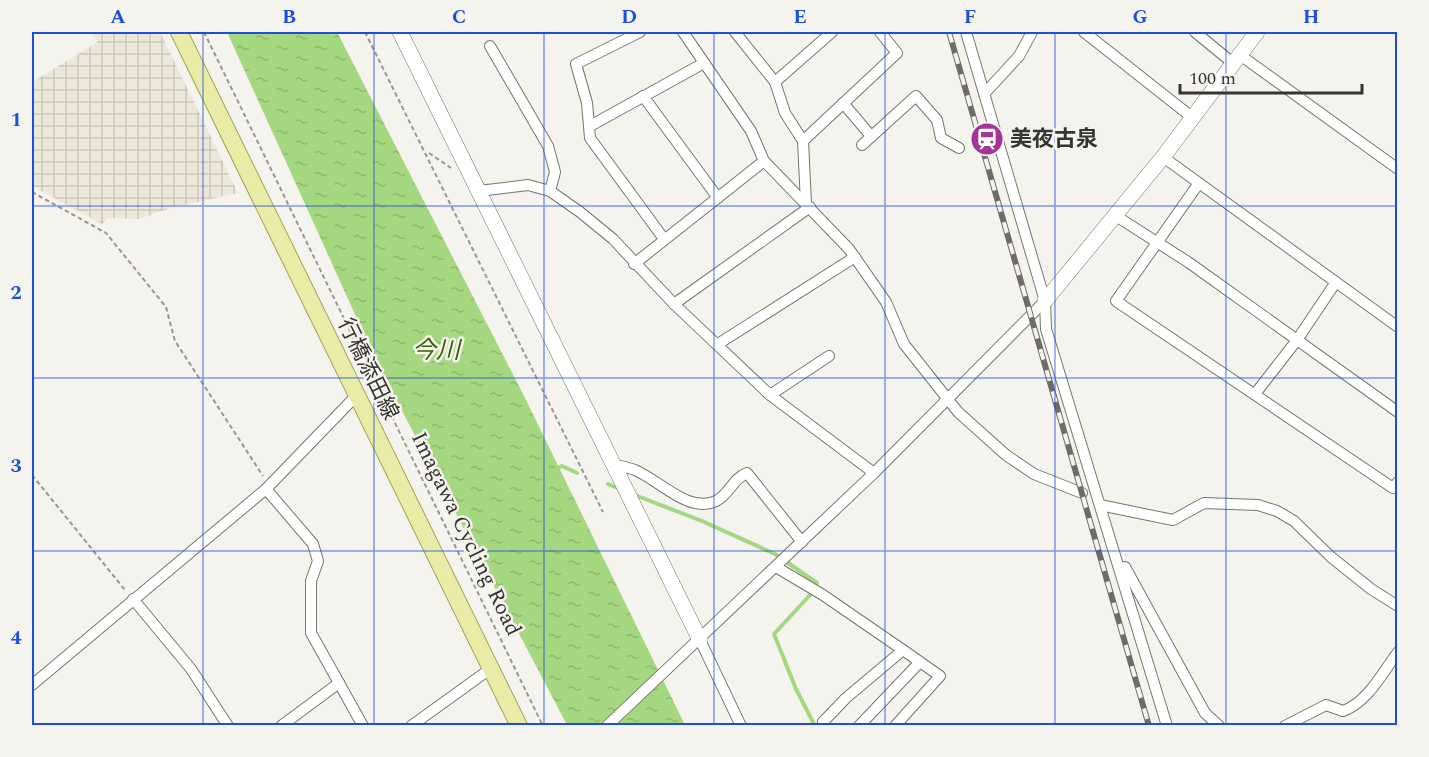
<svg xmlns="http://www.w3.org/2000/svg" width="1429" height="757" font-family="Spectral,'Noto Sans JP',serif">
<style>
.industrial{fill:url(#industrial-grid)}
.water{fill:url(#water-ripples)}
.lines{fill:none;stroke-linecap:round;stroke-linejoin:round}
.stream{stroke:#a5d680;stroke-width:4}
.street-casing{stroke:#77756f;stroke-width:12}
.secondary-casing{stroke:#77756f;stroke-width:16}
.primary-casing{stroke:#a1a357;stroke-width:18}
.path{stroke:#989692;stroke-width:2;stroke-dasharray:4.5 3;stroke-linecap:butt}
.street{stroke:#fff;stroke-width:10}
.secondary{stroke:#fff;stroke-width:15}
.primary{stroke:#e9eba6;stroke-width:16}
.rail-casing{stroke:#6e6c69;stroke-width:6}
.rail{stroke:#f5f3ed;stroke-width:4;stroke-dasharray:11;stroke-linecap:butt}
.grid{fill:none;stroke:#1d4ed8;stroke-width:1.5;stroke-opacity:0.55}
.labels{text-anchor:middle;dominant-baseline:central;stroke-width:5;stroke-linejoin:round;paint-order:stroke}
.poi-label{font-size:22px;font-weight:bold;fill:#363533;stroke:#f5f3ed;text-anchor:start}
.street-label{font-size:22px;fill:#363533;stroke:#f5f3ed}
.water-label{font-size:24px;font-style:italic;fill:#376204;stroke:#f5f3ed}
.neatline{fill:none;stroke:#1d4ed8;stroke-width:2}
.grid-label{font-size:20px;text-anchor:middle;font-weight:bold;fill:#1d4ed8}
</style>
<defs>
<pattern id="industrial-grid" width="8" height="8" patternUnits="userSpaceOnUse" patternTransform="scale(1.5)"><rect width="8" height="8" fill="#ede7da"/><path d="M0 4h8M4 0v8" fill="none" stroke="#ccc7bc"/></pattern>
<pattern id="water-ripples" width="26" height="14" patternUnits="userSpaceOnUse" patternTransform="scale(1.5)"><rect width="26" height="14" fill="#a5d680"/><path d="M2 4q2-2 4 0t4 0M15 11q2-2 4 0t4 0" fill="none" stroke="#8fb86f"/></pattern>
</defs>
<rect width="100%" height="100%" fill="#f5f3ed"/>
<polygon class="industrial" points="90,32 160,32 238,193 174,207 139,219 108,218 102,224 32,186 32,82 98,42"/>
<polygon class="water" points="227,32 337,32 523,394 685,725 567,725 378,365"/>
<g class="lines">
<g class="stream">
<polyline points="556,469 562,466 577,473"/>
<polyline points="608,484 620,489"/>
<polyline points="632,494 702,521 775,554 817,583"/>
<polyline points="811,594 774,634 796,689 815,726"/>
</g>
<defs>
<g id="street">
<polyline points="640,32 576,64 587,103 590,138 664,239"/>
<polyline points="683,32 751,131 764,161"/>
<polyline points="735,32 775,82 785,113 803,141 806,203"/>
<polyline points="966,32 1045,301 1046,329 1167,726"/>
<polyline points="1084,32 1193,118"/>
<polyline points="1195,32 1234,64"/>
<polyline points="490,46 548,146 555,172 550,191"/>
<polyline points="1240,55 1398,169"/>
<polyline points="775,82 832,32"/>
<polyline points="984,94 1019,56 1032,32"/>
<polyline points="643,96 718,198"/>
<polyline points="843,103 871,136"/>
<polyline points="590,126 704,63"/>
<polyline points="803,141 897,53 880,32"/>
<polyline points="862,145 916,96 937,120 941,138 959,148"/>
<polyline points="1163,157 1398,327"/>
<polyline points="1199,183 1116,301 1393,488 1398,482"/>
<polyline points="479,191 528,185 550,191 580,212 613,239 674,304 770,395 874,473"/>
<polyline points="1116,216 1188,262 1398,412"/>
<polyline points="634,264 764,161 849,249 886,302 904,344 958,412 1006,455 1034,474 1082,493"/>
<polyline points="674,304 810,207"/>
<polyline points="718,344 855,257"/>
<polyline points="1255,394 1297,340 1336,282"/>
<polyline points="770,395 829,356"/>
<path d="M612,464C619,466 627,467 635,470C659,480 689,514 716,501C730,494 732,479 747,473L802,542"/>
<polyline points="266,489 313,544 318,561 311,581 311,633 339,683"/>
<polyline points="1100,505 1173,520 1204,503 1258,505 1277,511 1294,521 1331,557 1371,589 1398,606"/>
<polyline points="776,567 823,595 903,650"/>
<polyline points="1125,567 1205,713 1219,726"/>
<polyline points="133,599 191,669 228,726"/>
<polyline points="700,640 741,726"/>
<polyline points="32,685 266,489 356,396"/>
<polyline points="281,726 339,683 363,726"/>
<polyline points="411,726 490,669"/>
<polyline points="607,726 874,473 1045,301"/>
<polyline points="825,726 823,722 846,698 903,650 940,676 895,726"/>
<polyline points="859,726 920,662"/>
<path d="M1285,726L1326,705L1343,711C1367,703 1383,672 1398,652"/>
</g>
<g id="secondary">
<polyline points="400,32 700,640"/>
<polyline points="1045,301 1163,157 1257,32"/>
</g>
<polyline id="primary" points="179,32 519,726"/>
</defs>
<use href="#street" class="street-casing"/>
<use href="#secondary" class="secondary-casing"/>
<use href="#primary" class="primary-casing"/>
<g class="path">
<polyline points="204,32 543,726"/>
<polyline points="365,32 603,512"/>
<polyline points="429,153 451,168"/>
<polyline points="32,192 106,233 166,307 175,341 263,476"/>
<polyline points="32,475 125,590"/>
</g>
<use href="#street" class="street"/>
<use href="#secondary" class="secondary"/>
<use href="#primary" class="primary"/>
<defs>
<polyline id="rail" points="949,32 1149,726"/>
</defs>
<use href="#rail" class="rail-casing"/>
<use href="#rail" class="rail"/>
</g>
<path class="grid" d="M203,32V726M374,32V726M544,32V726M714,32V726M885,32V726M1055,32V726M1226,32V726M32,206H1398M32,378H1398M32,551H1398"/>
<defs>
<symbol id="station-disc" viewBox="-11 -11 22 22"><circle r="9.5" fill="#a23697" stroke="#f5f3ed"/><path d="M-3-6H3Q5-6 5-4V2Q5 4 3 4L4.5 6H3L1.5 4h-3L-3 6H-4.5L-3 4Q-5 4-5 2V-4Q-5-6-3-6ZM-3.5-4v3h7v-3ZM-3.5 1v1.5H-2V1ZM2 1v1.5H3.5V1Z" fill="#fff"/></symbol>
</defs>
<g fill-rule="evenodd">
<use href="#station-disc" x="968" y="120" width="38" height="38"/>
</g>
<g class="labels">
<g class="poi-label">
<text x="1010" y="139">美夜古泉</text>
</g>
<g class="street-label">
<text transform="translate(368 369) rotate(64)">行橋添田線</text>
<text transform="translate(466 534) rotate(64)">Imagawa Cycling Road</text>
</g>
<g class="water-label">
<text x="436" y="351">今川</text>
</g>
</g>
<rect width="1429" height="757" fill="none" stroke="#f5f3ed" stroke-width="66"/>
<path d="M1180 84v9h182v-9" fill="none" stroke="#363533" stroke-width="3"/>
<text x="1189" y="84" font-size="18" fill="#363533" stroke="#f5f3ed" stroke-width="4.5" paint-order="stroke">100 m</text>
<rect x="33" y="33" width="1363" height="691" class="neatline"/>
<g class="grid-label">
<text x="118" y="23">A</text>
<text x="289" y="23">B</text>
<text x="459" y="23">C</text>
<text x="629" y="23">D</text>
<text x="800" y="23">E</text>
<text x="970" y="23">F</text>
<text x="1140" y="23">G</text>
<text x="1311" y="23">H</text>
<text x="16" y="126">1</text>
<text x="16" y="299">2</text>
<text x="16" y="472">3</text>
<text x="16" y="644">4</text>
</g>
</svg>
